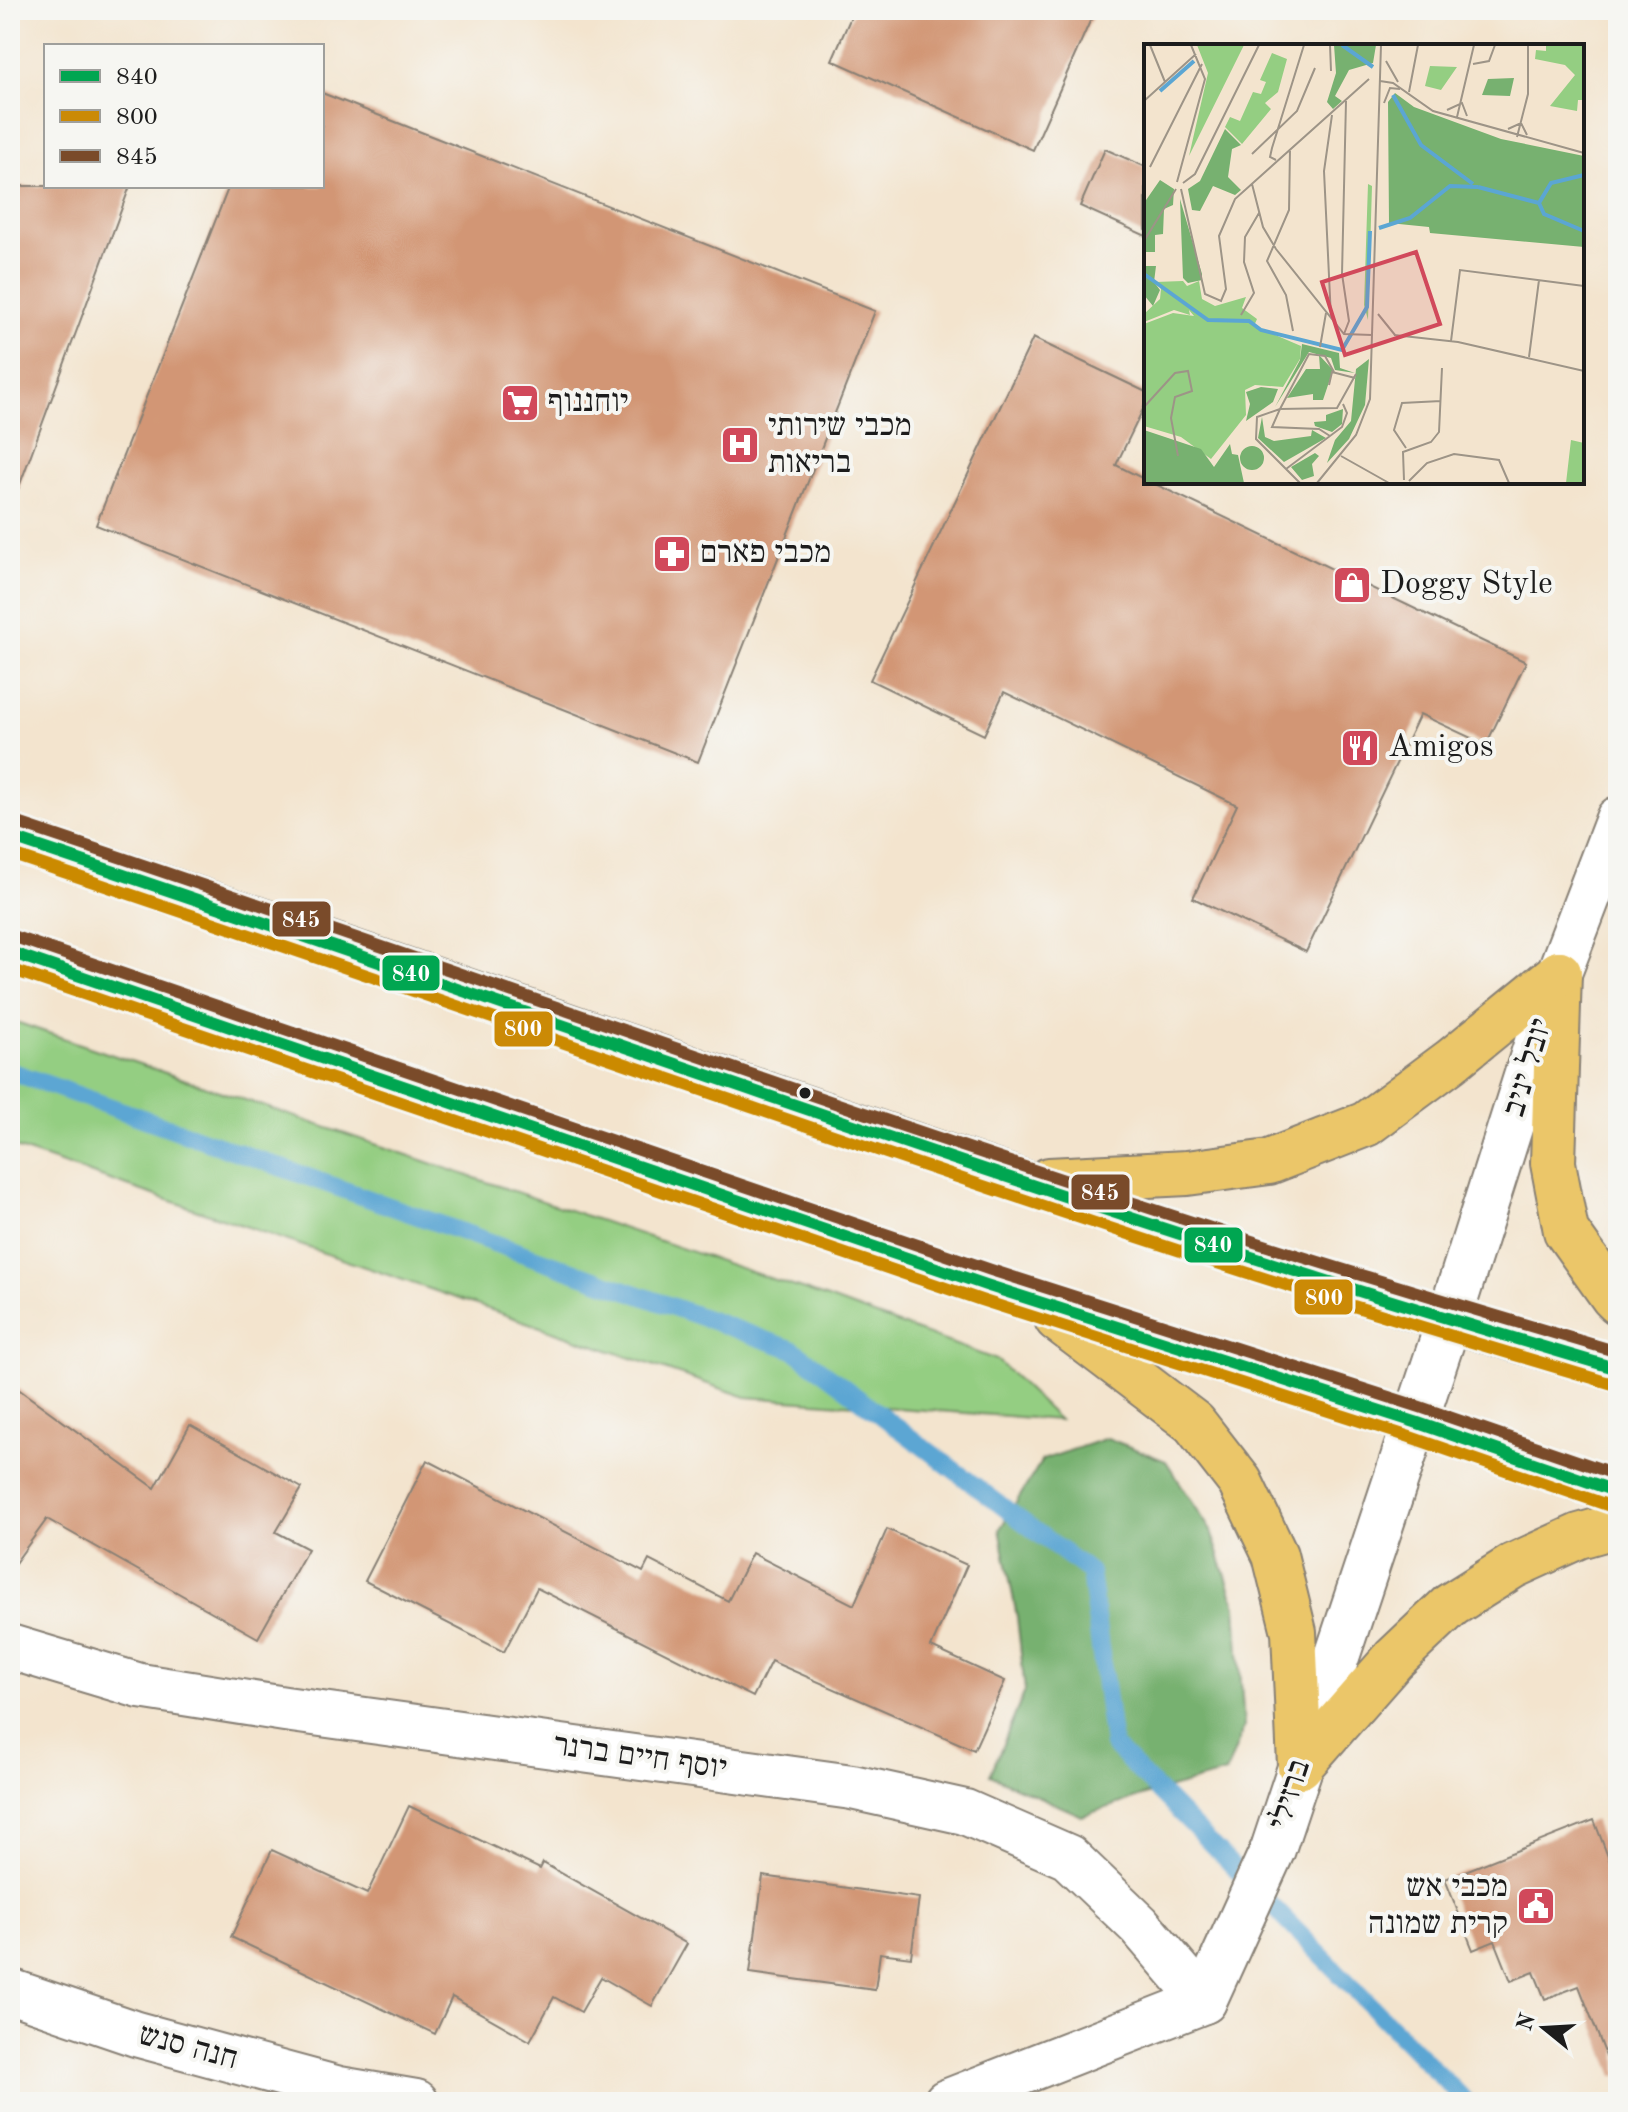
<svg xmlns="http://www.w3.org/2000/svg" width="1628" height="2112" font-family="'Old Standard TT','Frank Ruhl Libre',serif">
<style>
.green{fill:#94ce82;stroke:#58754f;stroke-width:2}
.forest{fill:#77b170;stroke:#4a6646;stroke-width:2}
.lines{fill:none;stroke-linecap:round;stroke-linejoin:round}
.stream{stroke:#5ba6d3;stroke-width:18}
.building{fill:#d29675}
.street-casing{stroke:#888075;stroke-width:48}
.highway-casing{stroke:#888075;stroke-width:48}
.street{stroke:#fff;stroke-width:44}
.highway{stroke:#ebc669;stroke-width:44}
.bus-1-casing{stroke:#f6f6f2;stroke-width:18}
.bus-2-casing{stroke:#f6f6f2;stroke-width:18}
.bus-3-casing{stroke:#f6f6f2;stroke-width:18}
.bus-1{stroke:#00a651;stroke-width:12}
.bus-2{stroke:#cb8a06;stroke-width:12}
.bus-3{stroke:#7a4b2a;stroke-width:12}
.bus-dot{fill:#1c1c1c;stroke:#f6f6f2;stroke-width:3}
.labels{text-anchor:middle;dominant-baseline:central;stroke-width:8;stroke-linejoin:round;paint-order:stroke}
.poi-label{font-size:32px;fill:#1c1c1c;stroke:#f6f6f2;text-anchor:start}
.street-label{font-size:32px;fill:#1c1c1c;stroke:#f6f6f2}
.inset-river{fill:none;stroke:#5ba6d3;stroke-width:4}
.inset-road{fill:none;stroke:#9d9487;stroke-width:2}
.view{fill:#d1495b;fill-opacity:0.15;stroke:#d1495b;stroke-width:4}
.inset-edge{fill:none;stroke:#1c1c1c;stroke-width:4}
.line-badge{stroke:#f6f6f2;stroke-width:3}
.badge-label{font-size:22px;text-anchor:middle;font-weight:bold;fill:#fff}
</style>
<rect width="100%" height="100%" fill="#f6f6f2"/>
<filter id="ink" filterUnits="userSpaceOnUse"><feTurbulence type="fractalNoise" baseFrequency=".0125" numOctaves="2"/><feDisplacementMap in="SourceGraphic" scale="16" xChannelSelector="R" yChannelSelector="G"/><feConvolveMatrix kernelMatrix="1 2 1 2 8 2 1 2 1" color-interpolation-filters="sRGB"/></filter>
<filter id="wash" filterUnits="userSpaceOnUse"><feTurbulence type="fractalNoise" baseFrequency=".006" numOctaves="4" result="noise"/><feDisplacementMap in="SourceGraphic" scale="32" xChannelSelector="R" yChannelSelector="G"/><feGaussianBlur stdDeviation="1.8" result="paint"/><feColorMatrix in="noise" values="0 0 0 0 0 0 0 0 0 0 0 0 0 0 0 0 0 1.4 0 .05"/><feComposite in="paint" operator="in"/></filter>
<g filter="url(#wash)">
<rect width="100%" height="100%" fill="#f3e4ce"/>
<polygon class="green" points="10,1020 825,1297 997,1360 1059,1420 746,1397 10,1146"/>
<polygon class="forest" points="1107,1438 1166,1461 1211,1531 1236,1606 1244,1727 1226,1773 1148,1794 1082,1816 990,1775 1025,1691 1017,1617 1000,1529 1042,1460"/>
<g class="lines">
<polyline class="stream" points="10,1071 794,1350 1090,1572 1113,1745 1466,2102"/>
</g>
<g id="blocks">
<g class="building">
<polygon points="854,10 1095,10 1033,150 832,60"/>
<polygon points="322,93 875,311 698,762 96,525 229,186 322,186"/>
<polygon points="1105,149 1146,167 1146,236 1080,206"/>
<polygon points="10,186 130,186 16,495 10,494"/>
<polygon points="1033,338 1146,392 1146,403 1116,465 1146,480 1146,482 1151,482 1526,662 1486,745 1420,714 1306,952 1193,898 1237,805 1004,692 984,735 870,680"/>
<polygon points="10,1383 155,1488 190,1425 302,1488 276,1532 308,1549 258,1638 47,1519 10,1570"/>
<polygon points="427,1460 643,1572 649,1560 728,1601 752,1553 854,1605 887,1529 967,1565 931,1647 1005,1681 974,1750 771,1661 753,1697 537,1588 504,1652 365,1581"/>
<polygon points="409,1806 540,1869 543,1863 687,1944 652,2006 601,1977 581,2012 554,1997 530,2041 452,1997 435,2034 231,1937 272,1850 367,1894"/>
<polygon points="1594,1820 1618,1883 1618,2076 1614,2076 1579,1986 1545,1999 1534,1972 1511,1981 1495,1941 1473,1950 1445,1879"/>
<polygon points="763,1876 919,1898 911,1957 880,1953 875,1990 750,1973"/>
</g>
</g>
</g>
<g filter="url(#ink)">
<use href="#blocks" fill-opacity="0" stroke="#888075" stroke-width="2"/>
<g class="lines">
<defs>
<g id="street">
<polyline points="10,1647 140,1686 285,1709 852,1787 965,1812 1068,1857 1139,1925 1204,2001"/>
<polyline points="10,1991 136,2034 339,2089 416,2102"/>
<polyline points="946,2102 1204,2001 1273,1849 1449,1320 1559,973 1618,819"/>
</g>
<g id="highway">
<path d="M10,837C547,1012 1075,1214 1618,1369"/>
<polyline points="10,952 986,1285 1415,1422 1618,1492"/>
<polyline points="1559,973 1553,1163 1566,1231 1613,1297 1618,1302"/>
<polyline points="1049,1180 1187,1173 1269,1162 1366,1124 1451,1061 1559,973"/>
<polyline points="1057,1319 1194,1423 1240,1482 1275,1555 1294,1632 1300,1766"/>
<polyline points="1300,1766 1394,1659 1451,1605 1513,1566 1579,1536 1618,1525"/>
</g>
</defs>
<use href="#street" class="street-casing"/>
<use href="#highway" class="highway-casing"/>
<use href="#street" class="street"/>
<use href="#highway" class="highway"/>
<defs>
<g id="bus-1">
<path d="M10,837C411,970 809,1114 1211,1244C1346,1288 1482,1329 1618,1369"/>
<polyline points="10,952 986,1285 1415,1422 1618,1492"/>
</g>
<g id="bus-2">
<path d="M10,854C410,987 807,1130 1208,1260C1342,1304 1478,1344 1613,1384"/>
<polyline points="10,969 981,1300 1410,1437 1613,1507"/>
</g>
<g id="bus-3">
<path d="M15,822C418,956 816,1101 1220,1231C1352,1273 1485,1313 1618,1352"/>
<polyline points="15,937 991,1270 1420,1407 1618,1475"/>
</g>
</defs>
<use href="#bus-1" class="bus-1-casing"/>
<use href="#bus-2" class="bus-2-casing"/>
<use href="#bus-3" class="bus-3-casing"/>
<use href="#bus-1" class="bus-1"/>
<use href="#bus-2" class="bus-2"/>
<use href="#bus-3" class="bus-3"/>
</g>
</g>
<defs>
<symbol id="supermarket-square" viewBox="-11 -11 22 22"><rect x="-9" y="-9" width="18" height="18" rx="4" fill="#d1495b" stroke="#f6f6f2"/><path d="M-6-5.5h2.5l.6 2H6L4.5 2H-2.5L-4.4-4H-6ZM-1.5 3.2a1.3 1.3 0 1 0 .1 0ZM3 3.2a1.3 1.3 0 1 0 .1 0Z" fill="#fff"/></symbol>
<symbol id="hospital-square" viewBox="-11 -11 22 22"><rect x="-9" y="-9" width="18" height="18" rx="4" fill="#d1495b" stroke="#f6f6f2"/><path d="M-5-5h3v3.5h4V-5h3V5h-3V1.5h-4V5h-3Z" fill="#fff"/></symbol>
<symbol id="pharmacy-square" viewBox="-11 -11 22 22"><rect x="-9" y="-9" width="18" height="18" rx="4" fill="#d1495b" stroke="#f6f6f2"/><path d="M-2-6h4v4h4v4h-4v4h-4v-4h-4v-4h4Z" fill="#fff"/></symbol>
<symbol id="shop-square" viewBox="-11 -11 22 22"><rect x="-9" y="-9" width="18" height="18" rx="4" fill="#d1495b" stroke="#f6f6f2"/><path d="M-5-2.5h2.3a2.7 3.5 0 0 1 5.4 0H5L5.5 6h-11ZM-1.5-2.5h3a1.5 2.3 0 0 0-3 0Z" fill="#fff"/></symbol>
<symbol id="restaurant-square" viewBox="-11 -11 22 22"><rect x="-9" y="-9" width="18" height="18" rx="4" fill="#d1495b" stroke="#f6f6f2"/><path d="M-5-6h1v4h1v-4h1v4h1v-4h1v5L-1.5 .5V6h-2V.5L-5-1ZM5-6V6H3V1.5H1.5Q1.5-4 5-6Z" fill="#fff"/></symbol>
<symbol id="civic-square" viewBox="-11 -11 22 22"><rect x="-9" y="-9" width="18" height="18" rx="4" fill="#d1495b" stroke="#f6f6f2"/><path d="M-.6-6.5H3V-4.5H.6V-3L4-1V1h2V6H-6V1h2V-1L-.6-3ZM-1.2 2.5V6h2.4V2.5Z" fill="#fff"/></symbol>
</defs>
<g fill-rule="evenodd">
<use href="#supermarket-square" x="498" y="381" width="44" height="44"/>
<use href="#hospital-square" x="718" y="423" width="44" height="44"/>
<use href="#pharmacy-square" x="650" y="532" width="44" height="44"/>
<use href="#shop-square" x="1330" y="563" width="44" height="44"/>
<use href="#restaurant-square" x="1338" y="726" width="44" height="44"/>
<use href="#civic-square" x="1514" y="1884" width="44" height="44"/>
</g>
<circle class="bus-dot" cx="805" cy="1093" r="7"/>
<g class="labels">
<g class="poi-label">
<text x="548" y="403">יוחננוף</text>
<text x="768" y="427">מכבי שירותי<tspan x="768" dy="37">בריאות</tspan></text>
<text x="700" y="554">מכבי פארם</text>
<text x="1380" y="585">Doggy Style</text>
<text x="1388" y="748">Amigos</text>
<text x="1508" y="1888" text-anchor="end">מכבי אש<tspan x="1508" dy="37">קרית שמונה</tspan></text>
</g>
<g class="street-label">
<text transform="translate(1529 1068) rotate(-73)">יובל יניב</text>
<text transform="translate(640 1758) rotate(8)">יוסף חיים ברנר</text>
<text transform="translate(1291 1795) rotate(-72)">ברזילי</text>
<text transform="translate(188 2048) rotate(15)">חנה סנש</text>
</g>
</g>
<g transform="translate(1144 44)">
<rect width="440" height="440" fill="#f3e4ce"/>
<path d="M53,1H100L45,112L64,29ZM402,1H440V56H434L433,67L406,62L431,31L421,21L391,15L392,6L402,7ZM128,9L143,15L134,48L121,59L127,65L98,100L81,83L86,73L96,77L109,48L117,50L122,38L116,36ZM286,22L313,23L297,46L281,42ZM224,140L228,142L224,276L220,261ZM39,237L43,242L55,237L58,255L71,262L102,253L98,264L113,275L110,282L157,302L156,315L139,343L111,341L101,346L102,371L67,415L37,393L0,382V280L29,269L50,272L45,266L46,271L30,266L0,278V270L16,255L17,245L11,238ZM427,396L440,399V439H422Z" fill="#94ce82"/>
<path d="M190,1H232L229,19L205,26L191,52L198,57L189,65L183,58L192,29ZM370,34L366,52L338,51L344,35ZM251,49L270,63L357,95L440,112V203L286,189L285,183L245,179L244,58ZM81,85L97,101L88,105L84,133L97,146L91,151L69,142L56,167L48,166L44,145L56,137ZM16,136L30,145L29,161L20,165L19,190L11,191V208H0V159ZM36,155L58,230V236L44,239L39,234ZM0,222H12L10,238L16,246L9,262L0,251ZM158,300L195,309L196,324L211,329L191,326L187,314L165,308L131,363L156,316ZM175,311L189,326L179,356H169V350L143,354L162,325H176ZM225,315L221,361L205,395L183,419L191,396L207,377L212,325ZM117,343L134,345L129,358L102,377L106,360L102,348ZM199,365L198,380L188,388L171,382L170,378L182,377V371ZM118,373L121,393L130,397L167,392L168,386L182,394L140,418L114,394ZM0,386L57,405L70,423L86,400L88,410L94,411L100,439H0ZM96 414a12 12 0 1 1 24 0a12 12 0 1 1-24 0ZM171,409L175,412L168,420L170,432L158,436L147,423Z" fill="#77b170"/>
<path class="inset-river" d="M198,1L229,23M16,47L50,17M249,51L277,101L329,140M440,131L407,139L395,159L400,170L440,187M334,143L395,159M235,184L266,174L306,142L334,143M0,230L64,276L105,277L117,286L198,306L223,263L226,187"/>
<path class="inset-road" d="M6,1L21,38M186,1L187,27M242,17L254,38M329,20L345,17L351,1M236,37L249,39L289,67L440,109M265,48L274,1M0,57L52,10M240,59L246,44L256,45M303,66L318,59L323,72M313,73L330,1M364,85L377,79L383,91M373,93L384,50V1M146,105L145,166L123,217L142,251L149,287M108,110L153,67L171,24M132,116L126,113L128,104L160,1M6,123L58,20M33,138L61,35L47,1M39,139L51,130L115,1M108,140L119,183L132,205L200,290L228,291M37,145L61,250L77,257L82,245L75,192L91,155L225,35M0,197L32,145M234,270L251,291M97,271L110,249L100,218L101,193L115,169M187,274L180,127L188,71M200,290L205,277L198,230L202,57M250,291L314,298L440,327M307,297L316,226L440,242M176,303L182,269M385,313L395,236M190,328L181,312L165,310L136,365L193,364L212,330M185,341L188,328L211,334M0,363L31,329L44,327L48,347L31,353L27,374L34,412M262,404L250,386L258,359L297,357M197,412L245,439M142,425L198,383L203,369L199,360M260,436L259,408L287,398L295,388L298,324M265,437L283,419L310,410L355,416L365,439M156,439L112,395L113,373L136,365L128,383L175,385L186,392M173,439L212,391L226,355L237,1"/>
<path class="view" d="M272,208L296,280L201,311L178,238Z"/>
<rect width="440" height="440" class="inset-edge"/>
</g>
<g class="line-badge">
<rect x="271" y="900" width="61" height="38" rx="8" fill="#7a4b2a"/>
<rect x="381" y="954" width="60" height="38" rx="8" fill="#00a651"/>
<rect x="493" y="1010" width="61" height="38" rx="8" fill="#cb8a06"/>
<rect x="1070" y="1173" width="61" height="38" rx="8" fill="#7a4b2a"/>
<rect x="1183" y="1226" width="61" height="38" rx="8" fill="#00a651"/>
<rect x="1293" y="1278" width="61" height="38" rx="8" fill="#cb8a06"/>
</g>
<g class="badge-label">
<text x="301" y="927">845</text>
<text x="411" y="981">840</text>
<text x="523" y="1036">800</text>
<text x="1100" y="1200">845</text>
<text x="1213" y="1252">840</text>
<text x="1324" y="1305">800</text>
</g>
<rect width="1628" height="2112" fill="none" stroke="#f6f6f2" stroke-width="40"/>
<rect x="44" y="44" width="280" height="144" fill="#f6f6f2" stroke="#9f9f9c" stroke-width="2"/>
<rect x="60" y="70" width="40" height="12" fill="#00a651" stroke="#9f9f9c" stroke-width="2"/>
<text x="116" y="84" font-size="24" fill="#1c1c1c">840</text>
<rect x="60" y="110" width="40" height="12" fill="#cb8a06" stroke="#9f9f9c" stroke-width="2"/>
<text x="116" y="124" font-size="24" fill="#1c1c1c">800</text>
<rect x="60" y="150" width="40" height="12" fill="#7a4b2a" stroke="#9f9f9c" stroke-width="2"/>
<text x="116" y="164" font-size="24" fill="#1c1c1c">845</text>
<g transform="translate(1544 2028) rotate(288)" stroke="#f6f6f2" stroke-width="6" paint-order="stroke">
<path d="M0-6L14 30L0 20L-14 30Z" fill="#1c1c1c"/>
<text y="-12" font-size="22" font-weight="bold" text-anchor="middle" fill="#1c1c1c">N</text>
</g>
</svg>
